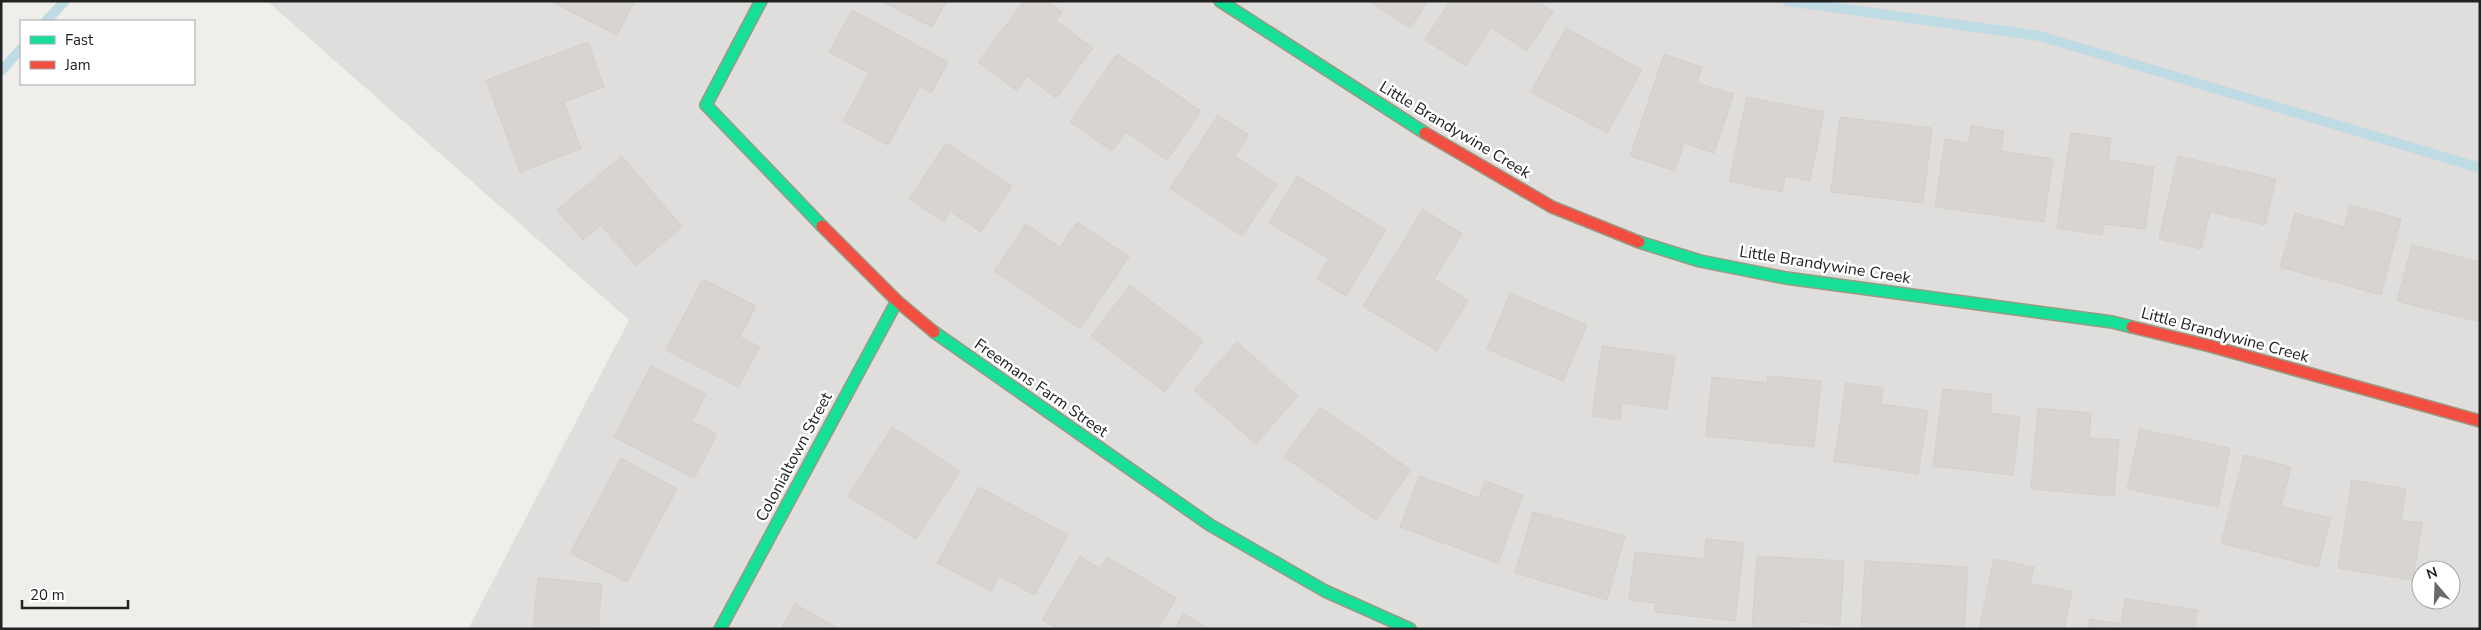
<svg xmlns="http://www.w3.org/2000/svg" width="2481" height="630" font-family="'Nunito Sans',sans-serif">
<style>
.residential{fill:#dfdedc;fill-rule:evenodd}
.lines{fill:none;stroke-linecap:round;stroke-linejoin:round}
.stream{stroke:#bfdbe3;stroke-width:10}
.building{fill:#d7d4d2;stroke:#d3d0cc}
.fast-casing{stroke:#999a82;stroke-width:14}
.jam-casing{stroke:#999a82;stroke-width:14}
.fast{stroke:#16e098;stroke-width:11}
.jam{stroke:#f24e42;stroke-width:11}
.labels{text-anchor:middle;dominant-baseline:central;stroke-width:5;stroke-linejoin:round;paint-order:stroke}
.street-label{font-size:16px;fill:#222;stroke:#fff}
</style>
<rect width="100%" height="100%" fill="#f0eeeb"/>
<path class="residential" d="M267,1H2480V629H468L629,320ZM2421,570H2451V600H2421Z"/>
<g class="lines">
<g class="stream">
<polyline points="1787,1 2040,36 2480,168"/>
<polyline points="46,21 65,1"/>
<polyline points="1,71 21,49"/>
</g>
</g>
<g class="building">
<polygon points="555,1 628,1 633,4 617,35 554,3"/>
<polygon points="881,1 946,1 932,27"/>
<polygon points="1024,1 1048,1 1062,12 1056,21 1093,48 1056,98 1027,76 1017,91 978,62"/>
<polygon points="1369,1 1428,1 1410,28"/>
<polygon points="1450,1 1537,1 1553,12 1527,51 1491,28 1466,66 1425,40"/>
<polygon points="852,10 948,62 931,93 920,86 888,145 843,121 869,73 829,52"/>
<polygon points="1566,28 1642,70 1607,133 1531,92"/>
<polygon points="588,42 604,87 564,102 581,149 520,172 486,80"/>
<polygon points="1117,54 1201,111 1167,160 1126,132 1112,151 1070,122"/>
<polygon points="1664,54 1702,67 1697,83 1734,94 1714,153 1684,143 1675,171 1630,156"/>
<polygon points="1747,97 1824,112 1810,181 1785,176 1782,192 1729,181"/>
<polygon points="1218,115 1249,135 1235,156 1277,184 1242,236 1170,188"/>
<polygon points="1840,117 1932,128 1923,203 1831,192"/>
<polygon points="1971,126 2004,131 2001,151 2053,159 2044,222 1935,207 1945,139 1969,143"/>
<polygon points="2071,133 2111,138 2108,160 2154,167 2145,229 2104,224 2102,235 2057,228"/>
<polygon points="946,143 1012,186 981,232 950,211 944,222 909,199"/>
<polygon points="622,156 682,227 636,266 601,225 583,240 557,210"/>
<polygon points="2178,156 2276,179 2265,225 2210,212 2201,249 2159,239"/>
<polygon points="1297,176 1386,230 1346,296 1317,278 1329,259 1269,223"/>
<polygon points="2350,205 2401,219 2381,295 2280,267 2295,213 2344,227"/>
<polygon points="1423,209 1462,234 1434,279 1468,300 1437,351 1363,306"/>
<polygon points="1077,222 1129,257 1080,329 994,271 1026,224 1060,247"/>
<polygon points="2412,245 2480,262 2480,322 2397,301"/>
<polygon points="703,279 756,306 740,337 760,347 738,387 666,350"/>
<polygon points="1130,285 1203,341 1165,392 1091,336"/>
<polygon points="1510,293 1587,325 1563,381 1487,349"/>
<polygon points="1237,342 1298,396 1256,444 1194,390"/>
<polygon points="1602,346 1675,356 1667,409 1622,403 1620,420 1592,416"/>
<polygon points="651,366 706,394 692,421 717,434 694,478 614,437"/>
<polygon points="1767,376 1821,381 1814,447 1706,436 1712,377 1767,383"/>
<polygon points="1846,383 1883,388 1881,404 1928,411 1918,474 1834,461"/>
<polygon points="1943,389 1992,394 1990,413 2020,417 2013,475 1933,466"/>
<polygon points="1320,407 1411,470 1376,520 1284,457"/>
<polygon points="2038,408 2091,413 2089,438 2119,440 2114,496 2031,489"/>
<polygon points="892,427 960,471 916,539 848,496"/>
<polygon points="2140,429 2230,448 2218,507 2127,489"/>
<polygon points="2244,455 2291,467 2281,506 2331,518 2318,567 2221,543"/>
<polygon points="621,458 677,489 627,582 570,553"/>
<polygon points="1419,476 1479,498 1485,481 1523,495 1498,563 1400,527"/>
<polygon points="2352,480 2406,489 2401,520 2422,523 2413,580 2338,568"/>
<polygon points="979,487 1068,535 1035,595 999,576 991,591 937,563"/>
<polygon points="1533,512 1625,536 1607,600 1515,573"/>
<polygon points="1706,539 1744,543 1735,621 1655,612 1656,603 1629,600 1635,552 1704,559"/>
<polygon points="1080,556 1100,569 1107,557 1176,598 1158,629 1057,629 1042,620"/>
<polygon points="1757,556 1844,561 1840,625 1799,622 1798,629 1752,629"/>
<polygon points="1994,559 2034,567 2030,583 2072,592 2064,629 1979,629"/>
<polygon points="1865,561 1968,567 1964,629 1861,629"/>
<polygon points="538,578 602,584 598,629 533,629"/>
<polygon points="2125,599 2197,610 2195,629 2088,629 2090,619 2121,624"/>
<polygon points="795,604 839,629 781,629"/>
<polygon points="1183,614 1211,629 1175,629"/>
</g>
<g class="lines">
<defs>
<g id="fast">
<polyline points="761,1 706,105 822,226"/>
<polyline points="1220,1 1425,133"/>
<polyline points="1639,242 1700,261 1786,278 2112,322 2132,327"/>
<polyline points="934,332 1210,525 1325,591 1410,629"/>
<polyline points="720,629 897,301"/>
</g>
<g id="jam">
<polyline points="1425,133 1552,207 1639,242"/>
<polyline points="822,226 897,301 934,332"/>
<polyline points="2132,327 2210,346 2480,421"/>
</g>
</defs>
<use href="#fast" class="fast-casing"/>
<use href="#jam" class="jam-casing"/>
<use href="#fast" class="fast"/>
<use href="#jam" class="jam"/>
</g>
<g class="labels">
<g class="street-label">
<text transform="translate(1455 130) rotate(31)">Little Brandywine Creek</text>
<text transform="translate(1825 265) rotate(9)">Little Brandywine Creek</text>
<text transform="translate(2225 335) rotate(15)">Little Brandywine Creek</text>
<text transform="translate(1041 388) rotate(35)">Freemans Farm Street</text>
<text transform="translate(794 457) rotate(-62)">Colonialtown Street</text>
</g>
</g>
<rect width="2481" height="630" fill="none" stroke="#222222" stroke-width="5"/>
<rect x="20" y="20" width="175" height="65" fill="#ffffff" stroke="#a7a7a7"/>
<rect x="30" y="36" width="25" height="8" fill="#16e098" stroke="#a7a7a7"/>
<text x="65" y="45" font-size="15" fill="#222222">Fast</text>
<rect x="30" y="61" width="25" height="8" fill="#f24e42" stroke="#a7a7a7"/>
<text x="65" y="70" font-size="15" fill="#222222">Jam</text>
<g transform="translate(2436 585) rotate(341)"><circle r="24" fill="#ffffff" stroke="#a7a7a7"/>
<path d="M0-4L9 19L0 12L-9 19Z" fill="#6a6968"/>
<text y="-8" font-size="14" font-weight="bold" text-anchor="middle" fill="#222222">N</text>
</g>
<path d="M22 600v8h106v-8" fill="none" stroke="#222222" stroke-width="2.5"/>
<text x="30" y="600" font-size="15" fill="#222222" stroke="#ffffff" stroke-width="4" paint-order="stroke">20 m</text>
</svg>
